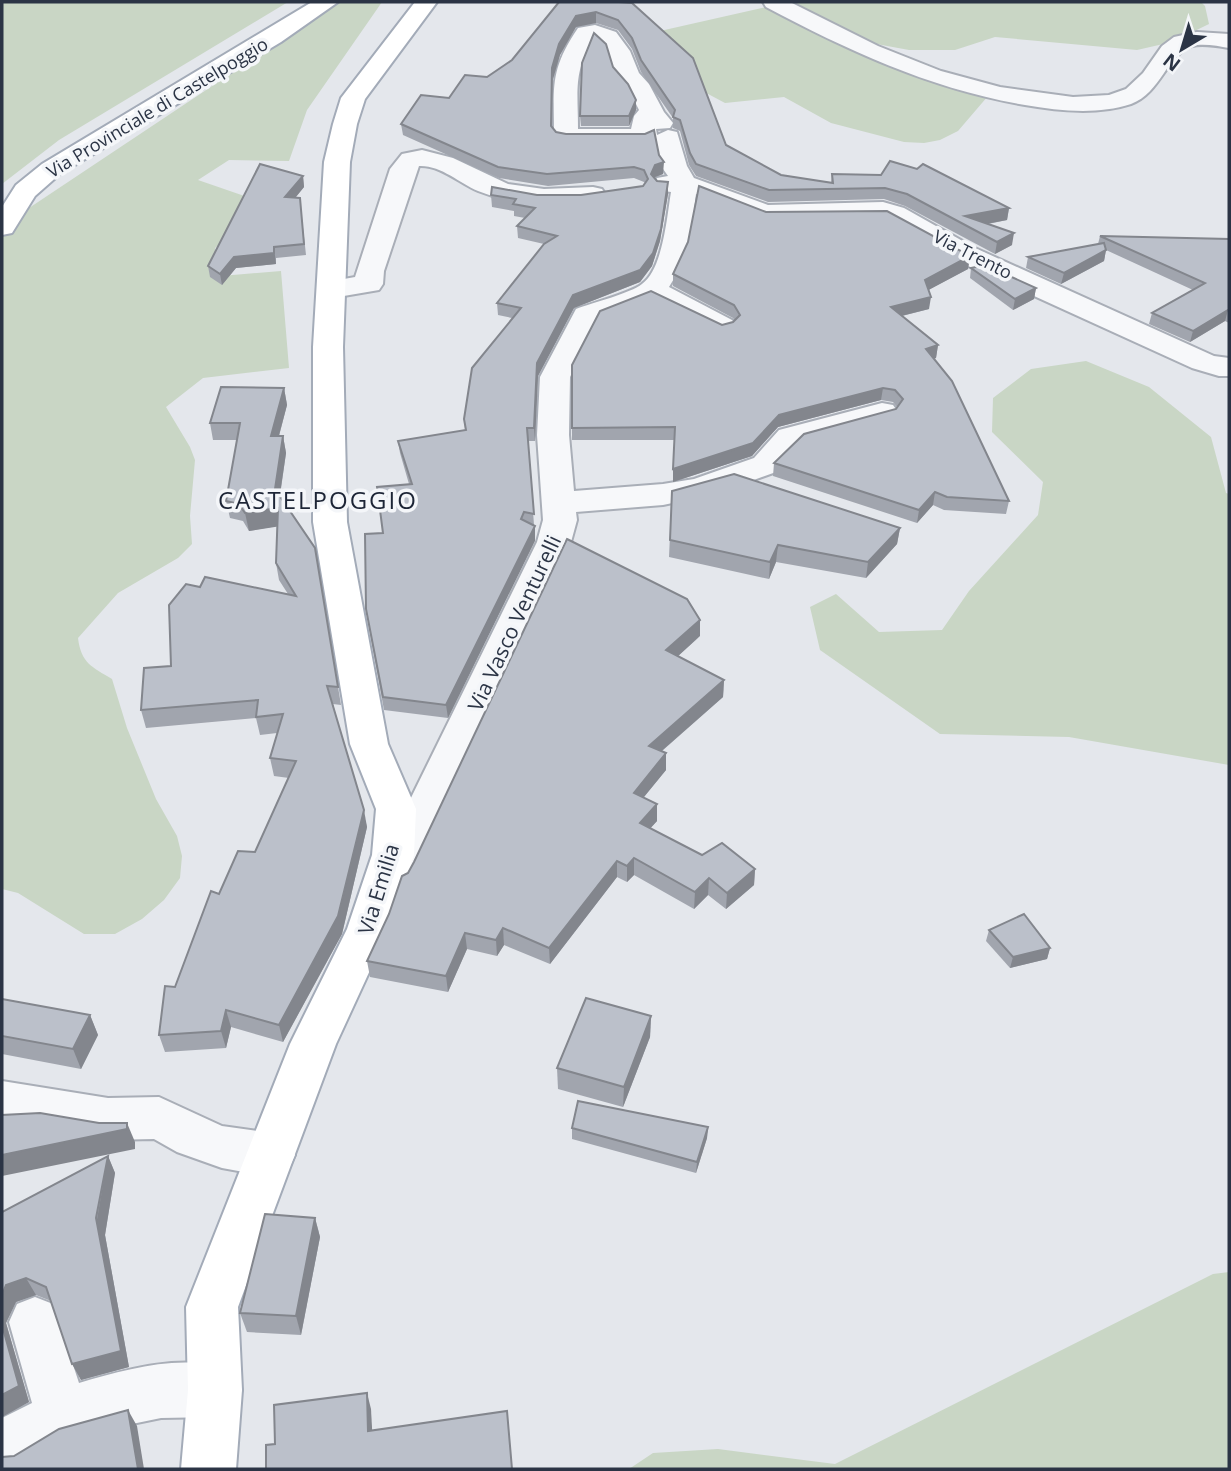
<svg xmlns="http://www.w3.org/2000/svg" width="1231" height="1471" font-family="'Open Sans',sans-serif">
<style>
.green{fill:#c9d6c5}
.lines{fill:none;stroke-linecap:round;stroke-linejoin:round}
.minor-casing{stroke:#a9aeb7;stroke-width:4}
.major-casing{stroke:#a3abb8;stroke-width:4}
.minor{fill:#f7f8fa;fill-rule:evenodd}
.major{fill:#fff;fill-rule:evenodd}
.wall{fill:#a1a5ae}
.shaded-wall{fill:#83868d}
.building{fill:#bbc0ca;stroke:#83868d;stroke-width:2}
.labels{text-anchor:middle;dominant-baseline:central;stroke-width:7;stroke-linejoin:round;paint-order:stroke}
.far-street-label{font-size:18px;fill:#2b3445;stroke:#f4f6f9}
.street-label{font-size:21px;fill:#2b3445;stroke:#f4f6f9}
.quarter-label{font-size:24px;letter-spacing:2px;fill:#1d2536;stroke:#f4f6f9}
</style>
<rect width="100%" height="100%" fill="#e4e7ec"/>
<g class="green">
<polygon points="2,2 288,2 59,140 2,184"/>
<path d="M338,2H382L307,110L289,161L229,160L198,180L268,204L215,248L221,276L281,271L289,368L203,378L166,407L190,447L195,460L190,516L192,544L178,558L118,593L78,638C81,663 92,667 112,679L127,728L156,799L177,836L182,856L180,878L164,900L142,919L115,934H84L18,893L2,889V226Z"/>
<polygon points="792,2 1201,2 1205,6 1209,24 1172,42 1137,50 995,37 955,50 909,50 871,43"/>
<polygon points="766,7 904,70 988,96 958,131 940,140 924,143 904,142 831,123 784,97 725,103 695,87 660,31"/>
<polygon points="1086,361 1149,387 1211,437 1226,493 1229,494 1229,765 1069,737 940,734 820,650 810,607 836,594 879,632 942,630 969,591 1038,515 1043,482 992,432 993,398 1031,369"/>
<polygon points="1229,1272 1229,1469 629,1469 653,1453 718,1449 835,1464 1213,1274"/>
</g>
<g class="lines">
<defs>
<g id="minor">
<path d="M763,2H790L878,46L941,71L1000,87L1073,97L1109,95L1126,89L1143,73L1162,46L1174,37L1197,32L1229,34V48C1218,46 1203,43 1192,46C1167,54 1161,93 1131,104C1097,115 1060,111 1025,105C931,89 849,51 766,7Z"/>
<path d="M595,25L616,32L630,51L639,73L649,84L664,112L673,123L670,128L656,129L657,135L668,130L677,132L687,166L694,178L768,205L883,202L904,208L975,248L1214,356L1229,358V376H1219L1192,368L955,260L886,220L765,221L696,194C692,228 688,258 669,287L732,320L737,326L732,332L722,335L712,332L651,300L598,321L570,377L569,435L574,491L663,484L694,479L754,458L779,430L882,403L893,405L898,412L893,419L801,444L776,472L715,494L663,505L576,512L577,520L571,542L414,877L408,888L393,893L378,888L372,877L537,542L543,520L537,435L540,377L576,309C592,303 631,293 642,284C663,269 667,216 671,192L657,190L653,184L657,178L668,176L661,166L656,138L645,143H566L557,141L554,136C554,87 549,71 578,28ZM593,39L600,42L608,52L616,76L630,92L639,110L634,116L631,129H578C578,91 573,73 593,39Z"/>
<path d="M422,150L453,158L508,184L544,189L593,187L602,189L606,195L602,201C564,210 515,206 478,191C459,183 441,165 419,166L384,271L383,284L379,290L332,298L322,295L318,289L322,283L355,277L390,169L402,154Z"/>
<polygon points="2,1081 108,1098 159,1097 222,1126 271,1133 288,1140 295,1155 288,1170 271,1177 222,1168 177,1152 154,1139 108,1140 2,1121"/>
<path d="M35,1297L53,1304L79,1383C127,1369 186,1352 234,1371L242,1390L234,1409L215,1417L161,1418L103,1430L67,1442L23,1469H2V1418L32,1403L9,1322L17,1304Z"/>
</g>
<g id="major">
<polygon points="312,2 338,2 281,42 60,174 35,196 12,233 2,235 2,207 16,185 42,164"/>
<polygon points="415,2 437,2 365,99 357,124 350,162 343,347 347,522 388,744 416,809 414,855 389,929 336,1044 238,1307 242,1390 236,1469 181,1469 188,1390 186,1307 290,1044 347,929 372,855 376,809 350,744 313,522 313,347 324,162 333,124 341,98"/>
</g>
</defs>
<use href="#minor" class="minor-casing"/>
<use href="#major" class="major-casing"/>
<use href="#minor" class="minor"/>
<use href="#major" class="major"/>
</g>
<g class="wall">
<polygon points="559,2 619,2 726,145 781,175 831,183 832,174 1009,208 1007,220 988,224 1012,245 995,254 905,206 884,199 768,202 696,176 689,165 680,131 673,128 673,118 641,72 632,49 618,30 596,23 576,27 560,55 553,79 552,126 556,132 659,155 663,174 654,178 668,194 660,241 652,266 640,282 574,308 538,376 535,441 528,441 535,539 448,718 384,710 368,622 383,533 409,484 400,453 398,441 465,430 464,419 512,318 498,315 497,303 544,244 518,238 517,226 525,218 514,216 514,211 492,207 491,195 581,195 643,186 645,183 644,182 634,178 548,186 499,178 403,135 401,124 487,77 512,60"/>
<polygon points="613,67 636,100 636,110 629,126 581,126 580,116"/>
<polygon points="303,176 304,187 295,198 301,209 306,255 276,258 276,264 236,268 222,285 210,277 208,266"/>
<polygon points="766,212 970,256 968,269 928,290 929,309 902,316 938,345 936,358 933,359 1009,501 1006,514 944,510 933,505 917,523 773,476 774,463 896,409 897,407 893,402 881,400 778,427 752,456 673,482 675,440 572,440 572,365 733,322 735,321 733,318 673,286 673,274"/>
<polygon points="1100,236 1229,239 1229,323 1225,321 1190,342 1149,324 1152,313 1193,290 1106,250 1104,261 1061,284 1026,268 1028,257 1098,244"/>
<polygon points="971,268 1036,288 1034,299 1013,310 970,278"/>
<polygon points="284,388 287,405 279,436 283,436 286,453 280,496 315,548 341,705 333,704 367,827 342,934 283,1042 231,1027 226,1048 165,1052 159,1035 175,987 219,894 255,852 289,778 274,776 270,758 277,733 260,735 256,718 146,728 141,710 171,666 200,587 288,594 279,580 276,563 277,526 249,531 243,521 230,518 226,501 237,440 213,440 210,423"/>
<polygon points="672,491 900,528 897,544 866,578 776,562 769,579 669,557"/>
<polygon points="700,636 678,656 724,680 723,697 662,751 666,770 644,797 657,821 650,828 702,855 755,869 754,885 726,909 708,895 694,909 634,875 627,882 617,877 550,964 504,945 497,956 467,949 448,992 370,977 367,961 408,873"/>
<polygon points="989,930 1050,948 1047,959 1010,968 986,941"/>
<polygon points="2,999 90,1015 98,1035 81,1069 2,1054"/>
<polygon points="651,1016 650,1037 623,1107 558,1089 557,1068"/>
<polygon points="708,1127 707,1138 696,1173 572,1139 572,1128"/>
<polygon points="108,1156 115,1173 105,1235 129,1367 81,1380 51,1301 36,1295 16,1302 6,1323 29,1402 2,1417 2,1212"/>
<polygon points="315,1218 320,1237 301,1335 247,1332 240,1313"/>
</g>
<g class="shaded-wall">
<polygon points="596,12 596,23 576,27 560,55 553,79 552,68 559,44 576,16"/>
<polygon points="636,100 636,110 629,126 629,116"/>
<polygon points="664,162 663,174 655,177 651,185 651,174 655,165"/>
<polygon points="303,176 304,187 287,208 285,197"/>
<polygon points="668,182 668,194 660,241 652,266 640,282 574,308 538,376 535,441 534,428 537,363 573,295"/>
<polygon points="1009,208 1007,220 970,227 965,216"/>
<polygon points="1014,233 1012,245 995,254 997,242"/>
<polygon points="274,247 276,264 236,268 222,285 220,274 234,257"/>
<polygon points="1106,250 1104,261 1061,284 1064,273"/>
<polygon points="970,256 968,269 923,293 925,280"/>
<polygon points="1036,288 1034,299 1013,310 1015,299"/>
<polygon points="931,297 929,309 889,319 891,307"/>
<polygon points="1228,310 1225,321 1190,342 1193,331"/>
<polygon points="938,345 936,358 924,362 926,349"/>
<polygon points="284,388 287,405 274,454 271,436"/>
<polygon points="883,388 881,400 778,427 752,456 673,482 673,469 779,415"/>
<polygon points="283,436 286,453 278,507 275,489"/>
<polygon points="935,492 933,505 917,523 919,510"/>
<polygon points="278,508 281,526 249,531 245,513"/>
<polygon points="535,526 535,541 448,718 446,705"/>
<polygon points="900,528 897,544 866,578 868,562"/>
<polygon points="778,545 776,562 769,579 770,562"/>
<polygon points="700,620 700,636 666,667 666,650"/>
<polygon points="724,680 723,697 649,762 649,746"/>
<polygon points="666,753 666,770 634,809 634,793"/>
<polygon points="657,804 657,821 640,840 640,823"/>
<polygon points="364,810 367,827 342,934 283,1042 279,1025"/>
<polygon points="634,858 634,875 627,882 627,866"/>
<polygon points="617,861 617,877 550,964 549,948"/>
<polygon points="755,869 754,885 726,909 727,893"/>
<polygon points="709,878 708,895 694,909 695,892"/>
<polygon points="503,928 504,945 497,956 496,940"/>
<polygon points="465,933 467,949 448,992 446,976"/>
<polygon points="1050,948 1047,959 1010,968 1013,957"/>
<polygon points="226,1010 231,1027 226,1048 221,1031"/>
<polygon points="90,1015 98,1035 81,1069 73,1049"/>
<polygon points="651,1016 650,1037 623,1107 624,1087"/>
<polygon points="127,1123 135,1142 135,1149 2,1176 2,1155"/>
<polygon points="708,1127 707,1138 696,1173 697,1162"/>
<polygon points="108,1156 115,1173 105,1235 129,1367 81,1380 72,1364"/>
<polygon points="315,1218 320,1237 301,1335 296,1316"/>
<polygon points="26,1278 36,1295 16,1302 6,1323 29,1402 2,1417 2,1295 6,1285"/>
<polygon points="367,1393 371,1409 373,1446 368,1431"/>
<polygon points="128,1410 137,1426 144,1469 138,1469"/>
</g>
<g class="building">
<polygon points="559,2 619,2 632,3 693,58 726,145 781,175 833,183 832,174 881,175 890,161 917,169 923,164 1009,208 965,216 1014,233 997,242 907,194 885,188 769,190 696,164 690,153 680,120 673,117 675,110 641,60 632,38 618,20 596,12 576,16 559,44 552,68 551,126 556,132 566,134 645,134 654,130 659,155 664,162 655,165 651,174 657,181 668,182 661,229 653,253 640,270 573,295 537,363 534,428 527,428 534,514 524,512 521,519 535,526 446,705 383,697 366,609 365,534 383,533 377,487 412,484 398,441 466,430 464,419 472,368 521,308 497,303 544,244 557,236 517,226 535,208 513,204 516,199 491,195 492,187 537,195 581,195 643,186 648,179 644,170 634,167 547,174 498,167 401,124 421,95 449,98 465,75 487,77 512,60"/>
<polygon points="594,33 606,44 613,67 628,84 636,100 629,116 580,116 582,63"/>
<polygon points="260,164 303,176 285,197 300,198 304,244 274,247 274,253 234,257 220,274 208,266"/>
<polygon points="699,186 766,212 887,211 970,256 925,280 931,297 891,307 938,345 926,349 952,381 1009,501 947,497 935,492 919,510 774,463 804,434 896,409 903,399 895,390 883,388 779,415 753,443 673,469 675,427 572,428 572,365 600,311 651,291 722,325 733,322 740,315 734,305 673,274 688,242"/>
<polygon points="1100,236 1229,239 1229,310 1228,310 1193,331 1152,313 1205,283"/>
<polygon points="1104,243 1106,250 1064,273 1028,257"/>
<polygon points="985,265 1036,288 1015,299 971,268"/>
<polygon points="221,387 284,388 271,436 283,436 275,489 315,548 338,687 327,686 364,810 338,916 279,1025 226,1010 221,1031 159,1035 165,986 175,987 211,891 219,894 238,851 255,852 296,761 270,758 283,714 256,717 258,700 141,710 144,668 171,666 169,605 186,584 200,587 205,577 296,596 276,563 278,508 245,513 239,504 226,501 240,423 210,423"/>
<polygon points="734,474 900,528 868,562 778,545 770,562 670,540 672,491"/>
<polygon points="567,539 687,599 700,620 666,650 724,680 649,746 666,753 634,793 657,804 640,823 702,855 722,843 755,869 727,893 709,878 695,892 634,858 627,866 617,861 549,948 503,928 496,940 465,933 446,976 367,961 389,914 402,876 408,873 414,862"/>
<polygon points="1024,914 1050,948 1013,957 989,930"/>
<polygon points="586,998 651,1016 624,1087 557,1068"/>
<polygon points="2,999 90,1015 73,1049 2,1036"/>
<polygon points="578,1101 708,1127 697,1162 572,1128"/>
<polygon points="40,1113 99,1123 127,1123 127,1129 2,1155 2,1115"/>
<polygon points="108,1156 96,1218 121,1351 72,1364 46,1287 26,1278 6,1285 2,1295 2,1212"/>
<polygon points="265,1214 315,1218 296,1316 240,1313"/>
<polygon points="2,1325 19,1386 2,1395"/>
<polygon points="367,1393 368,1431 507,1411 512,1469 266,1469 266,1445 275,1444 274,1405"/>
<polygon points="128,1410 138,1469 2,1469 2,1457 14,1456 59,1429"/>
</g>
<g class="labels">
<g class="far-street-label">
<text transform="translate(157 107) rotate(-31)">Via Provinciale di Castelpoggio</text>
<text transform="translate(973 254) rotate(27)">Via Trento</text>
</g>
<g class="street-label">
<text transform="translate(514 623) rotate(-65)">Via Vasco Venturelli</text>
<text transform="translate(378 889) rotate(-73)">Via Emilia</text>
</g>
<g class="quarter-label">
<text x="318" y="499">CASTELPOGGIO</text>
</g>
</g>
<rect width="1231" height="1471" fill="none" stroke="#2b3445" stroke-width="7"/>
<g transform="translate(1182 49) rotate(218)" stroke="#f4f6f9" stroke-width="5" paint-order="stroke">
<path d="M0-5L12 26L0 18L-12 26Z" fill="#2b3445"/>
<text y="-10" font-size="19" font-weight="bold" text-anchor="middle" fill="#2b3445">N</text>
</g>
</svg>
